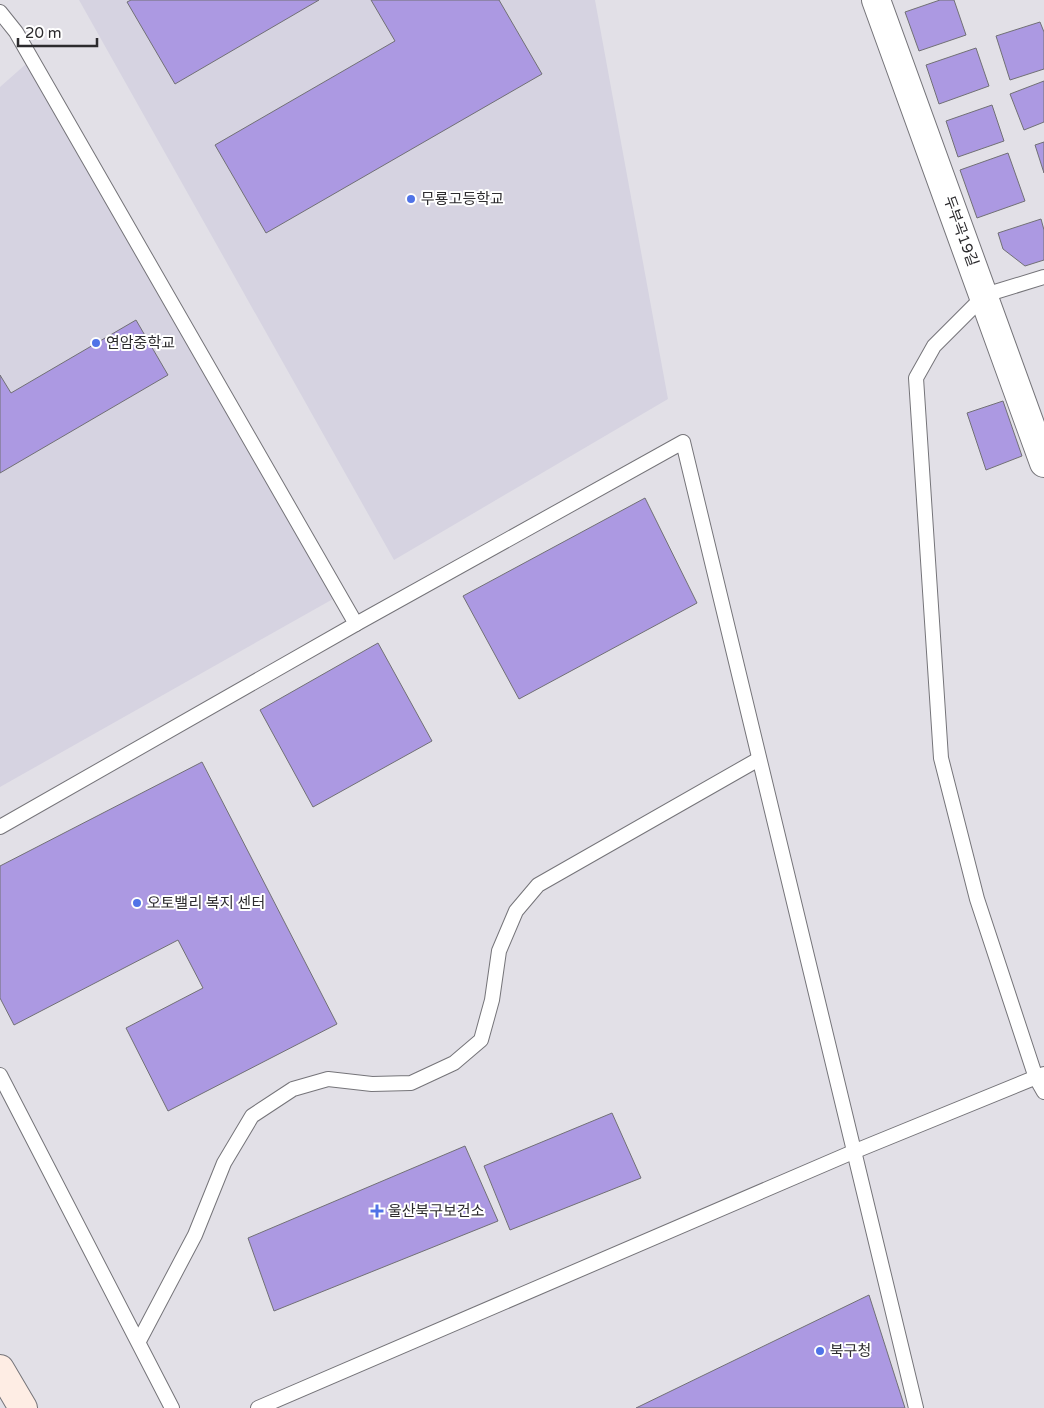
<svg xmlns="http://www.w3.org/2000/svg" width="1044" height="1408" font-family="'Varela Round','Noto Sans KR',sans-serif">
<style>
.built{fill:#d6d3e1}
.building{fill:#ac99e2;stroke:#717075}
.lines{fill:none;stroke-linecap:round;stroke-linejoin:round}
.lane-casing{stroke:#757479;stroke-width:16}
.street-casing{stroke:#757479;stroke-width:30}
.secondary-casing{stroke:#757479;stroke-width:30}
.lane{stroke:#fff;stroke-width:14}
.street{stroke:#fff;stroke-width:28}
.secondary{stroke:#feede4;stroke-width:28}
.poi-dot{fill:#5073e7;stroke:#fff;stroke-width:2}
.labels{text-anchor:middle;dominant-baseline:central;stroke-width:4;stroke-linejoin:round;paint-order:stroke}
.poi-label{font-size:15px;fill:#2c2b2e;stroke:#fff;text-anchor:start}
.street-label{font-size:15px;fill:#2c2b2e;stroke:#fff}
</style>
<rect width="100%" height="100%" fill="#e2e0e7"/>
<g class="built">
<polygon points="79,0 595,0 668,399 394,560"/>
<polygon points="35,56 333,599 0,787 0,87"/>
</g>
<g class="building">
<polygon points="131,0 319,0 175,84 127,2"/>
<polygon points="371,0 499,0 542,74 266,233 215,145 395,41"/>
<polygon points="940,0 954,0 966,35 919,51 905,12"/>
<polygon points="1040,22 1044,32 1044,69 1010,80 996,36"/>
<polygon points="976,48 989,86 939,104 926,65"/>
<polygon points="1044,81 1044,122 1024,130 1010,94"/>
<polygon points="992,105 1004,141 958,157 946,121"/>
<polygon points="1044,142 1044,173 1035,145"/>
<polygon points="1008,153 1025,201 977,218 960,170"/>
<polygon points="1041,219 1044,230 1044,260 1025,266 1003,249 998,233"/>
<polygon points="136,320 168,375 0,473 0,375 11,393"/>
<polygon points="1003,401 1022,456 986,470 967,413"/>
<polygon points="645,498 697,603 519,699 463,596"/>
<polygon points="378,643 432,741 313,807 260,710"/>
<polygon points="202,762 337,1024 168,1111 126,1028 203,988 178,940 14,1025 0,998 0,866"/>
<polygon points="612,1113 641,1178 510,1230 484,1166"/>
<polygon points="465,1146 498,1221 274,1311 248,1238"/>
<polygon points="869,1295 905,1408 636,1408"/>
</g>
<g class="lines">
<defs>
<g id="lane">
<polyline points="0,12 16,32 356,624 0,827"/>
<polyline points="1044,277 985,295 934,346 916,378 941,758 977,899 1036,1078 1044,1092"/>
<polyline points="356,624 683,442 916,1408"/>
<polyline points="0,1075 172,1408"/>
<polyline points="139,1341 195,1235 224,1163 252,1116 293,1089 328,1079 372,1084 411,1083 454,1063 481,1040 492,1000 499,951 516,911 538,885 759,759"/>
<polyline points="258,1408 853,1152 1044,1074"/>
</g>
<polyline id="street" points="876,0 1044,463"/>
<polyline id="secondary" points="0,1369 23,1408"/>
</defs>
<use href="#lane" class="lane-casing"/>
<use href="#street" class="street-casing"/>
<use href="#secondary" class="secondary-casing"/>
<use href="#lane" class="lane"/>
<use href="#street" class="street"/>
<use href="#secondary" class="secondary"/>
</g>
<g class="poi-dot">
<circle cx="411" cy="199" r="5"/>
<circle cx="96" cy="343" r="5"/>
<circle cx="137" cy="903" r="5"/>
<path d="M374.5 1203.5h5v5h5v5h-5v5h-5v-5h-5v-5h5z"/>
<circle cx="820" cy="1351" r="5"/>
</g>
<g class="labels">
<g class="poi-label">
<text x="421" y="199">무룡고등학교</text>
<text x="106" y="343">연암중학교</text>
<text x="147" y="903">오토밸리 복지 센터</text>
<text x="388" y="1211">울산북구보건소</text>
<text x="830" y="1351">북구청</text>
</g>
<g class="street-label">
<text transform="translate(961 231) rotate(70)">두부곡19길</text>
</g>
</g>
<path d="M18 38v8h79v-8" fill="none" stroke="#2c2b2e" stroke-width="2.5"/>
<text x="25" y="38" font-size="15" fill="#2c2b2e" stroke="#ffffff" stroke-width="4" paint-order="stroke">20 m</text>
</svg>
